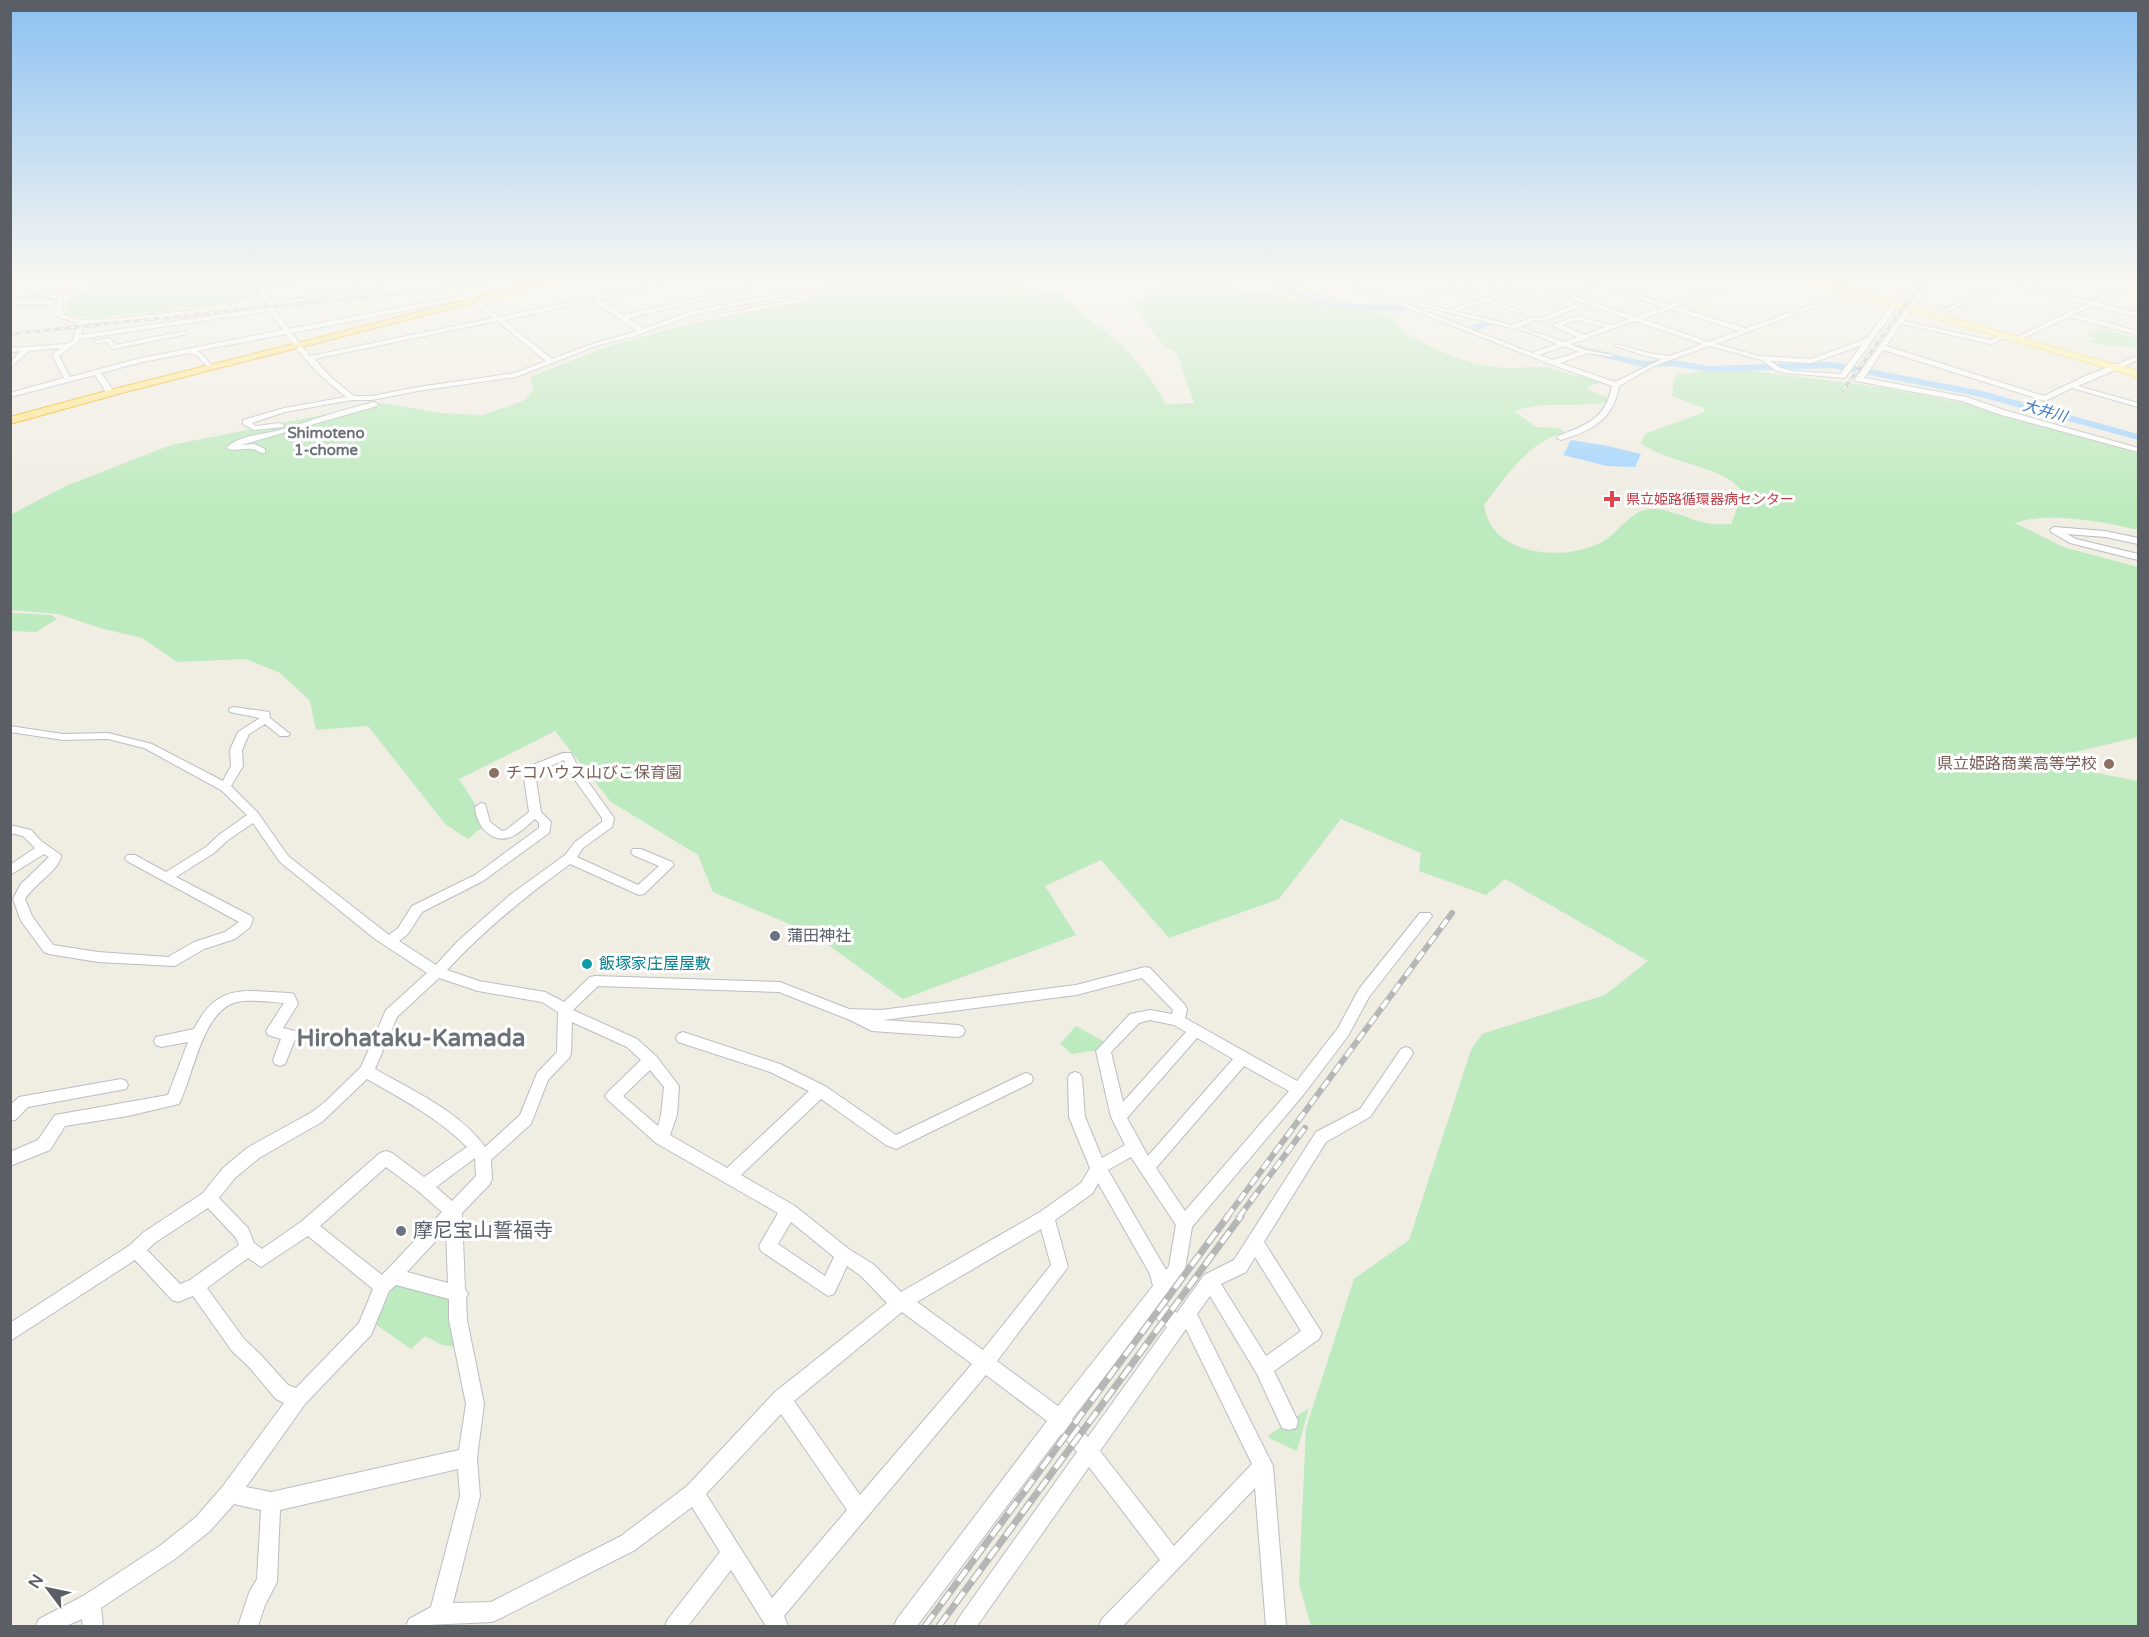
<svg xmlns="http://www.w3.org/2000/svg" width="2149" height="1637" font-family="'Varela Round','Noto Sans JP',sans-serif">
<style>
.green{fill:#bdeabe}
.water{fill:#a3d4ff}
.lines{fill:none;stroke-linecap:round;stroke-linejoin:round}
.stream{stroke:#a3d4ff;stroke-width:1.5}
.river{fill:#a3d4ff;fill-rule:evenodd}
.minor-casing{stroke:#bbbdc3;stroke-width:2}
.major-casing{stroke:#ffd34c;stroke-width:2}
.highway-casing{stroke:#f2ae00;stroke-width:2}
.minor{fill:#fff;fill-rule:evenodd}
.major{fill:#fff4a8;fill-rule:evenodd}
.highway{fill:#ffe58a;fill-rule:evenodd}
.rail-far2-casing{stroke:#b5b6b6;stroke-width:3}
.rail-far1-casing{stroke:#b5b6b6;stroke-width:6}
.rail-casing{stroke:#b5b6b6;stroke-width:7}
.rail-far2{stroke:#fff;stroke-width:1.5;stroke-dasharray:5;stroke-linecap:butt}
.rail-far1{stroke:#fff;stroke-width:4;stroke-dasharray:10;stroke-linecap:butt}
.rail{stroke:#fff;stroke-width:4.5;stroke-dasharray:14;stroke-linecap:butt}
.health-dot{fill:#e0444e;stroke:#fff;stroke-width:2}
.education-dot{fill:#8d6e63;stroke:#fff;stroke-width:2}
.worship-dot{fill:#6b7280;stroke:#fff;stroke-width:2}
.culture-dot{fill:#0f9aa8;stroke:#fff;stroke-width:2}
.labels{text-anchor:middle;dominant-baseline:central;stroke-width:6;stroke-linejoin:round;paint-order:stroke}
.far-health-label{font-size:14px;fill:#be3a42;stroke:#fff;text-anchor:start}
.far-water-label{font-size:15px;font-style:italic;fill:#3678c6;stroke:#fff}
.far-neighbourhood-label{font-size:15px;font-weight:bold;fill:#6c7178;stroke:#fff}
.education-label{font-size:16px;fill:#785e54;stroke:#fff;text-anchor:end}
.worship-label{font-size:16px;fill:#5b616d;stroke:#fff;text-anchor:start}
.culture-label{font-size:16px;fill:#0d838f;stroke:#fff;text-anchor:start}
.near-worship-label{font-size:20px;fill:#5b616d;stroke:#fff;text-anchor:start}
.near-quarter-label{font-size:24px;font-weight:bold;fill:#6c7178;stroke:#fff}
</style>
<rect width="100%" height="100%" fill="#f0ede3"/>
<g class="green">
<path d="M126,278H349L278,289L238,302L196,308L179,306L167,311L90,318L65,315C63,289 107,283 126,278Z"/>
<path d="M842,278H1027L1022,288L1062,293C1078,315 1102,326 1121,345C1138,362 1155,383 1166,404L1194,403L1177,353L1163,345L1134,304L1171,278H1221L1233,287L1246,291L1273,294L1297,302L1335,304L1394,317L1395,325C1424,346 1460,363 1496,367C1512,369 1526,367 1542,367C1552,367 1559,371 1568,374C1580,377 1592,378 1604,382L1589,386L1587,389L1608,398L1606,403C1576,407 1543,401 1514,411L1536,427L1559,428L1565,432C1527,443 1507,475 1484,505C1491,557 1564,562 1602,542C1618,534 1630,510 1650,509C1671,508 1692,522 1713,524C1718,525 1725,524 1731,524L1743,494C1734,468 1665,463 1641,443L1645,434L1704,412V408L1672,396L1674,380L1678,374L1735,369L1880,387L1989,408L2092,434L2138,449V530C2106,522 2046,511 2015,523L2063,547L2138,567V737L2071,753L2076,769L2138,781V1626H1311L1299,1584L1306,1428L1354,1279L1409,1240L1471,1050L1482,1034L1605,995L1648,961L1505,879L1486,895L1419,871L1421,853L1341,819L1279,899L1169,938L1101,860L1045,886L1076,935L903,999L813,934L713,892L698,855L611,802L555,731L459,779L487,823L468,839L445,824L368,726L316,730L310,701L280,673L246,659L177,662L142,638L104,629L58,614L11,610L10,515L68,485L171,445L383,403L440,413L482,415L523,401L534,389L530,377L615,344L694,323L801,304Z"/>
<path d="M2103,329L2138,338V349C2121,345 2106,347 2089,342L2094,338L2086,336Z"/>
<polygon points="11,613 51,615 57,619 36,632 11,631"/>
<polygon points="1076,1026 1105,1042 1098,1050 1072,1054 1060,1044"/>
<polygon points="396,1281 452,1298 455,1347 442,1345 425,1336 411,1349 375,1324"/>
<polygon points="1309,1408 1297,1451 1269,1438 1269,1435"/>
</g>
<polygon class="water" points="1571,440 1608,446 1641,454 1635,467 1607,466 1563,455"/>
<g class="lines">
<polyline class="stream" points="1276,278 1310,291 1308,294 1334,298 1353,306"/>
<g class="river">
<path d="M1258,278C1279,278 1296,292 1316,298C1345,307 1377,304 1406,305L1410,308L1406,311L1345,309L1314,303Z"/>
<polygon points="1495,318 1516,326 1511,329 1495,324 1468,333 1446,322 1450,319 1468,327"/>
<polygon points="1572,344 1643,361 1673,360 1709,366 1833,362 1982,391 2138,434 2138,440 1981,397 1833,368 1709,372 1673,366 1643,367 1569,349 1569,345"/>
</g>
<defs>
<g id="minor">
<path d="M55,278H64L38,290L63,297C79,287 98,278 117,278L79,292L63,303L61,314L80,320L110,319L195,310L198,312L195,314L83,324L81,335L269,307L256,285L249,278L258,279L274,303L410,278H425L276,306L275,309L289,329L460,296L476,298L500,317L687,278H700L599,300L623,315L721,293L700,278H708L727,292L785,278H797L628,318L644,329L688,312L808,288L825,278H833L818,287L806,301L719,317L716,315L802,298L810,291L692,315L635,336L599,345L516,377L418,391L372,400H352L285,412L252,423L256,426L280,423L284,425L283,427L254,430L243,424V420L284,408L346,397C323,379 302,358 286,334L197,351L202,354L212,366L208,368L198,356L189,353L142,362L101,373L113,390L109,392H106L95,375L10,397V393L64,378L52,355L60,348L29,351L10,368V362L21,351L10,352V348L67,344L73,340L77,323L56,316L57,302L59,300L10,286V282L32,288ZM460,300L472,301L494,318L310,356L291,333ZM593,301L638,331L595,343L552,359L504,320ZM270,311L283,330L141,358L70,377L59,356L78,342L80,339ZM497,321L546,361L515,373L418,387L372,396H354L333,379L314,359Z"/>
<path d="M1314,278C1324,278 1331,282 1340,283C1348,284 1357,278 1366,278L1348,286L1404,303L1532,353L1557,344L1528,332L1418,305L1421,303L1449,310L1478,300L1453,291L1409,303V301L1447,289L1417,278C1430,278 1443,288 1455,287C1468,285 1479,278 1493,278L1490,280L1513,290L1530,285L1513,278H1523L1566,293L1583,288L1559,278H1568L1587,286L1593,284L1576,278C1584,278 1594,283 1601,282C1608,281 1613,278 1621,278L1605,284L1670,305L1745,278H1755L1676,307L1745,328L1852,291V293L1716,344L1759,356L1811,359L1866,339L1912,278H1918L1845,378L1785,373L1775,370L1762,360L1709,346L1654,366L1619,386C1614,419 1591,431 1561,440L1557,438L1558,436C1586,425 1606,419 1612,386L1550,364L1400,305ZM1483,282L1507,292L1485,298L1459,289ZM1599,286L1663,307L1635,317L1572,295ZM1536,287L1571,299L1562,304L1569,307L1541,318L1532,317L1512,325L1455,311L1485,302L1521,313V311L1491,300L1513,294L1545,305V303L1519,292ZM1577,301L1629,319L1611,325L1577,316L1553,324V326L1577,337L1564,342L1520,327L1535,320L1544,321L1577,308V306L1571,304ZM1670,309L1739,331L1709,342L1642,319ZM1577,320L1605,327L1584,335L1561,325ZM1635,321L1703,344L1669,356L1649,353L1615,344V346L1646,356L1662,359L1615,382L1560,363L1588,353L1613,357V355L1585,350L1570,344L1588,339L1589,337ZM1862,345L1840,374L1793,371L1781,368L1770,361L1812,363ZM1564,346L1579,352L1553,360L1539,355Z"/>
<polygon points="1929,278 1935,278 1904,321 1990,340 2005,334 2008,336 1991,344 1902,324 1886,346 2044,396 2085,376 2138,356 2138,360 2078,386 2138,403 2138,407 2072,388 2045,401 1883,350 1864,378 1967,397 2004,410 2138,448 2138,452 1998,414 1962,401 1856,381 1855,379"/>
<polygon points="1988,278 1999,278 2092,301 2138,280 2138,284 2098,303 2138,313 2138,317 2093,306 2074,314 2138,331 2138,335 2069,317 2019,340 2015,340 2015,338 2086,304 2011,285 1934,317 1929,316 2005,283"/>
<polygon points="10,300 53,300 56,302 53,304 10,304"/>
<polygon points="185,331 187,332 187,334 113,349 111,348 108,342 96,343 93,341 110,338 115,345"/>
<path d="M374,402L378,404L377,406L241,445L254,444L265,449V453C259,453 256,449 251,449C242,448 234,452 226,448C241,434 264,435 283,429C314,420 343,409 374,402Z"/>
<polygon points="2054,527 2105,531 2138,538 2138,544 2105,537 2067,534 2076,539 2138,554 2138,560 2070,543 2051,532 2050,530"/>
<path d="M234,707L269,712L270,718L290,734L288,736H280L265,724L249,734L242,750L243,766L231,786L258,813L288,856L389,935L398,928L412,906L475,875L539,828V823L535,819C529,824 522,831 515,835C494,847 476,827 475,807L481,803L485,804L490,822L502,831L506,830L529,812L523,771L525,768L563,753H571L579,769L614,818L612,827L583,848L577,857L638,885L659,866L633,855L631,852L633,849H641L672,862L674,865L644,894L639,895L570,864C526,896 484,930 447,970L479,981L545,992L564,1002L590,977L595,976L780,982L849,1009L881,1010L1076,985L1145,967L1150,968L1185,1005L1187,1009L1185,1018L1297,1081L1338,1028L1359,989L1420,913H1430L1432,916L1430,919L1369,997L1348,1036L1304,1094L1192,1227L1185,1269L1162,1302L1177,1313L1204,1275L1234,1260L1316,1132L1360,1109L1401,1049L1406,1047L1411,1049L1413,1053L1411,1057L1370,1117L1326,1142L1264,1242L1322,1333L1319,1339L1274,1371L1298,1421L1296,1428L1289,1430L1282,1428L1257,1374L1210,1296L1197,1314L1273,1466L1286,1626H1266L1255,1488L1123,1626H1099L1102,1619L1160,1560L1089,1467L977,1626H955L958,1619L1077,1452L1061,1434L917,1626H894L897,1619L1047,1421L986,1375L784,1616L788,1626H766L731,1570L688,1626H665L668,1619L720,1552L692,1507L635,1550L499,1619L492,1622L406,1626L409,1619L431,1607L460,1496L458,1469L280,1510L277,1582L265,1605L258,1626H238L249,1593L257,1579L261,1510L234,1504L210,1531L175,1559L101,1608L103,1626H83L82,1619L66,1626H36L39,1619L83,1596L161,1545L196,1517L223,1486L284,1403L276,1399L249,1367L232,1351L193,1296L178,1302L172,1300L135,1260L10,1341V1323L130,1245L144,1232L203,1193L223,1168L247,1148L312,1112L325,1102L361,1067L386,1010L427,973L375,939L280,862L253,823L228,840L214,853L176,877L251,916L253,919L250,927L235,939L204,949L175,966L98,962L49,954L44,952L21,921L13,899L20,885L49,857L44,854L10,875V865L35,848L23,836L10,833V825L31,830L41,841L61,855C61,869 33,885 25,899L32,916L53,945L98,952L168,957L194,942L225,932L239,922L127,861L125,858L127,855H135L166,872L206,847L220,834L247,815L221,790L144,748L108,739L63,740L10,732V726L63,734L108,733L152,744L223,781L231,766L230,750L238,732L260,718L230,712L229,710L230,708ZM564,760L568,770L602,818V822L575,842L565,855L510,895L457,942L436,965L399,941L408,934L422,912L483,881L549,833L551,822L541,812L535,773ZM439,978L478,991L542,1002L558,1012L557,1052L537,1073L520,1115L485,1147C461,1112 410,1089 375,1069L397,1017ZM1142,978L1173,1010L1172,1014L1150,1010L1130,1014L1096,1051L1111,1117L1125,1145L1102,1158L1085,1117L1082,1078L1080,1074L1075,1072L1070,1074L1068,1078L1069,1117L1090,1168L1081,1183L1040,1212L901,1292L873,1264L850,1250L795,1206L741,1175L821,1099L886,1145L896,1149L1031,1083L1033,1079L1031,1075L1026,1073L1021,1075L896,1135L825,1086L780,1064L683,1032L678,1034L676,1038L678,1042L770,1072L809,1091L727,1168L670,1135L677,1115L679,1086L656,1056L637,1039L573,1010L598,986L779,992L850,1020L872,1031L958,1037L963,1035L965,1031L963,1027L958,1025L883,1020L1076,995ZM1150,1020L1174,1025L1186,1032L1123,1102L1111,1052L1139,1023ZM572,1022L627,1047L641,1060L608,1092L605,1096L608,1100L656,1143L778,1213L759,1246L761,1251L828,1296L834,1294L847,1266L861,1276L887,1303L775,1392L687,1486L621,1536L491,1602L453,1603L480,1496L477,1458L484,1404L467,1320L466,1298L468,1294L465,1289L462,1213L490,1184L492,1179L491,1160L531,1124L548,1080L569,1058L571,1054ZM1197,1038L1233,1059L1148,1156L1127,1118ZM1244,1066L1289,1091L1185,1211L1156,1168ZM650,1070L664,1087L661,1115L658,1126L623,1096ZM367,1079C402,1099 438,1118 467,1147L424,1177L392,1153L386,1151L380,1153L302,1221L262,1249L254,1243L248,1228L219,1198L235,1178L259,1158L322,1122ZM1131,1157L1176,1225L1169,1266L1166,1270L1108,1170ZM475,1158L476,1176L452,1201L436,1187ZM386,1167L418,1191L442,1212L382,1275L320,1226ZM1098,1183L1150,1274L1153,1286L1058,1406L997,1361L1068,1267L1055,1220L1093,1193ZM208,1208L236,1238L239,1245L190,1280L180,1284L147,1250L156,1242ZM791,1222L834,1257L825,1276L778,1244ZM1041,1229L1051,1265L983,1350L917,1302ZM446,1230L448,1283L407,1272ZM308,1236L373,1289L359,1323L296,1388L288,1385L261,1355L244,1339L207,1288L248,1258L261,1267ZM1255,1257L1301,1331L1266,1356L1221,1284L1246,1272ZM396,1285L449,1299V1320L466,1404L459,1450L271,1492L246,1487L305,1404L371,1335L389,1291ZM902,1312L972,1364L860,1495L794,1401ZM1152,1315L1167,1327L1088,1437L1072,1419ZM1186,1329L1252,1464L1174,1546L1100,1451ZM781,1414L847,1510L772,1598L706,1494Z"/>
<path d="M253,991L289,993L294,994L298,1004L283,1028L295,1031L297,1035L285,1064L280,1066L275,1064L273,1060L281,1039L268,1035L266,1031L284,1003C269,1002 251,999 237,1002C202,1010 193,1077 179,1104L128,1116L65,1126L50,1150L10,1166V1152L38,1140L55,1115L168,1095L188,1042L161,1047L156,1045L154,1041L156,1037L194,1029C208,1002 222,990 253,991Z"/>
<polygon points="121,1079 126,1081 128,1085 126,1089 28,1107 15,1120 10,1121 10,1105 19,1097"/>
</g>
<polygon id="major" points="1796,278 1810,278 2138,371 2138,377"/>
<polygon id="highway" points="554,278 570,278 118,394 10,424 10,417 110,390"/>
</defs>
<use href="#minor" class="minor-casing"/>
<use href="#major" class="major-casing"/>
<use href="#highway" class="highway-casing"/>
<use href="#minor" class="minor"/>
<use href="#major" class="major"/>
<use href="#highway" class="highway"/>
<defs>
<g id="rail-far2">
<polyline points="10,334 546,278"/>
<polyline points="1843,390 1925,278"/>
</g>
<g id="rail-far1">
<polyline points="1227,1217 1452,913"/>
<polyline points="1239,1217 1305,1128"/>
</g>
<g id="rail">
<polyline points="925,1626 1228,1216"/>
<polyline points="939,1626 1241,1216"/>
</g>
</defs>
<use href="#rail-far2" class="rail-far2-casing"/>
<use href="#rail-far1" class="rail-far1-casing"/>
<use href="#rail" class="rail-casing"/>
<use href="#rail-far2" class="rail-far2"/>
<use href="#rail-far1" class="rail-far1"/>
<use href="#rail" class="rail"/>
</g>
<linearGradient id="sky" x2="0" y2="1"><stop stop-color="#8cc1f1"/><stop offset="0.55" stop-color="#f8f7f2"/><stop offset="1" stop-color="#f8f7f2" stop-opacity="0"/></linearGradient>
<rect width="2149" height="507" fill="url(#sky)"/>
<path class="health-dot" d="M1609 490h6v6h6v6h-6v6h-6v-6h-6v-6h6z"/>
<g class="education-dot">
<circle cx="2109" cy="764" r="6"/>
<circle cx="494" cy="773" r="6"/>
</g>
<g class="worship-dot">
<circle cx="775" cy="936" r="6"/>
<circle cx="401" cy="1231" r="6"/>
</g>
<circle class="culture-dot" cx="587" cy="964" r="6"/>
<g class="labels">
<g class="far-health-label">
<text x="1626" y="499">県立姫路循環器病センター</text>
</g>
<g class="far-water-label">
<text transform="translate(2045 411) rotate(16)">大井川</text>
</g>
<g class="far-neighbourhood-label">
<text x="326" y="433">Shimoteno<tspan x="326" dy="17">1-chome</tspan></text>
</g>
<g class="education-label">
<text x="2097" y="764">県立姫路商業高等学校</text>
<text x="506" y="773" text-anchor="start">チコハウス山びこ保育園</text>
</g>
<g class="worship-label">
<text x="787" y="936">蒲田神社</text>
</g>
<g class="culture-label">
<text x="599" y="964">飯塚家庄屋屋敷</text>
</g>
<g class="near-worship-label">
<text x="413" y="1231">摩尼宝山誓福寺</text>
</g>
<g class="near-quarter-label">
<text x="411" y="1038">Hirohataku-Kamada</text>
</g>
</g>
<rect width="2149" height="1637" fill="none" stroke="#5b5f65" stroke-width="24"/>
<g transform="translate(48 1589) rotate(302)" stroke="#ffffff" stroke-width="4.5" paint-order="stroke">
<path d="M0-4.5L10 22L0 15L-10 22Z" fill="#5b5f65"/>
<text y="-9" font-size="16" font-weight="bold" text-anchor="middle" fill="#5b5f65">N</text>
</g>
</svg>
